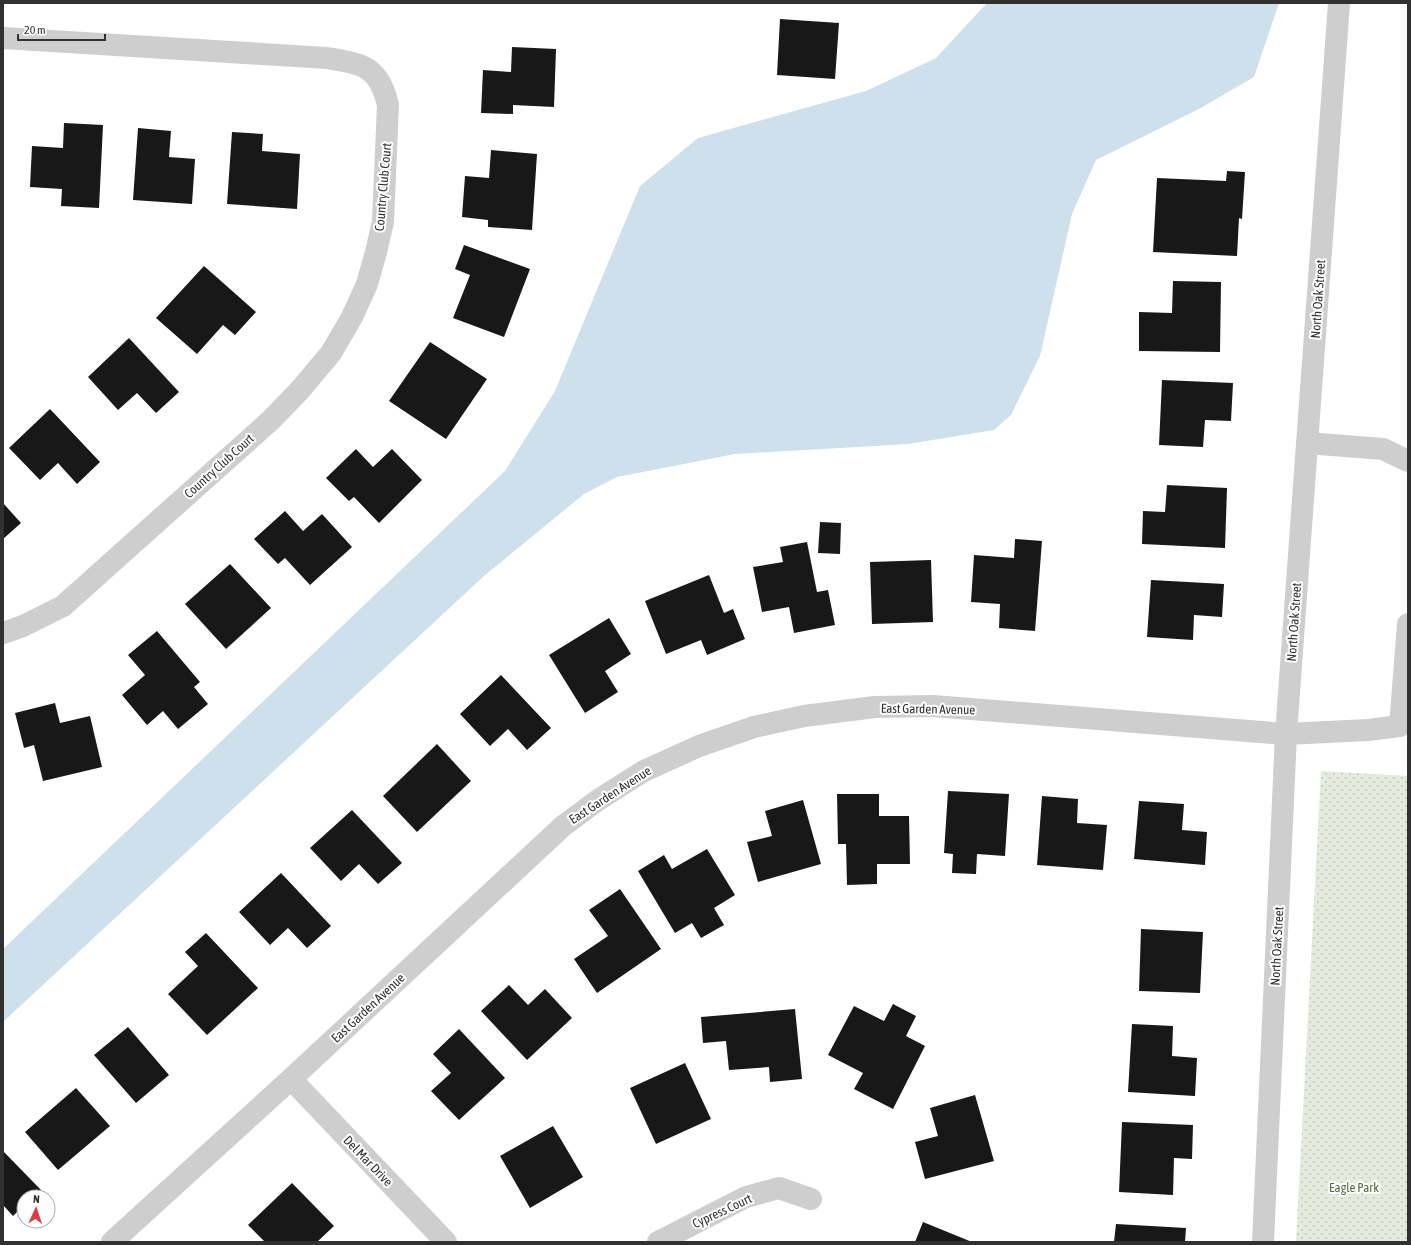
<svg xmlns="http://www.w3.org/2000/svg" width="1411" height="1245" font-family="'Asap Condensed',sans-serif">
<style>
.park{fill:url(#park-dots)}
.water{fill:#cde0ec}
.building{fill:#181818}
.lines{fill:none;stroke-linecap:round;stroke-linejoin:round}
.minor{stroke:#cecece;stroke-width:22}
.labels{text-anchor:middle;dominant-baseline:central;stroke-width:4;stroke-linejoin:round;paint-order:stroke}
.street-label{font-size:13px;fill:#313131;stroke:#fff}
.park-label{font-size:13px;fill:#546c3f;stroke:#fff}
</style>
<defs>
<pattern id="park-dots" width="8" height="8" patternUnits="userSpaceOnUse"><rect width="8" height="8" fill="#e4eadd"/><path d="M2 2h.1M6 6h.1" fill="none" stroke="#c4c9be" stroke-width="1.8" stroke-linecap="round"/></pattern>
</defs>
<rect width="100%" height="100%" fill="#fff"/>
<polygon class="park" points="1321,771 1408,776 1408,1242 1296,1242"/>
<polygon class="water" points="987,3 1279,3 1254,77 1199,109 1096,160 1072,214 1040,356 1011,415 994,430 908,444 735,454 617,477 584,494 484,576 3,1022 3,949 505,471 555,391 640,186 698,138 866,91 936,58"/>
<g class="building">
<polygon points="780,19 839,23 835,79 777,75"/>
<polygon points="512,47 556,49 554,107 513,105 513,114 481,113 483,70 511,72"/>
<polygon points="64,123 103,125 99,208 61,206 62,189 30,187 32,146 63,148"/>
<polygon points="138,128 171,131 169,157 195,159 192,204 133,200"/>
<polygon points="232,132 263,134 262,151 300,154 297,209 227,204"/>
<polygon points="491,150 537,154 532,230 488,227 488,220 462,217 465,176 489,178"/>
<polygon points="1227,171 1245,172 1242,219 1239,218 1237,256 1153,252 1157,178 1226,181"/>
<polygon points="464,245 530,269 504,337 453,318 470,275 455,269"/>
<polygon points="204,266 256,312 235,335 223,325 197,354 156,318"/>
<polygon points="1173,281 1221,282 1220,352 1139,351 1139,312 1172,313"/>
<polygon points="129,338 179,392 156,413 137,393 118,410 88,377"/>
<polygon points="430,342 487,379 446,439 389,401"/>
<polygon points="1162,380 1233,383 1231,421 1205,420 1203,447 1159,445"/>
<polygon points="50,409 100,462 77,484 58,463 40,480 9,448"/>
<polygon points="356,449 373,467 392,449 422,480 379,523 354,497 349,501 326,478"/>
<polygon points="1167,485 1227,488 1225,548 1142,544 1143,511 1165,512"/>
<polygon points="3,503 21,523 3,539"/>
<polygon points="285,511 303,531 322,514 352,547 310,585 285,558 278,564 254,539"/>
<polygon points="820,522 841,523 840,554 818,553"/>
<polygon points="1015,539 1042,541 1035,631 999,628 1000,604 971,602 974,555 1014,558"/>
<polygon points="807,542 817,592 828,590 835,625 794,633 789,607 762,612 753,567 783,562 780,547"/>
<polygon points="931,560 933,622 872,624 870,562"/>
<polygon points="230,564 271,608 226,649 185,604"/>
<polygon points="709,575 724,613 733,609 745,639 707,655 701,640 666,654 645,601"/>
<polygon points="1151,580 1224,584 1222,617 1194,615 1193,640 1147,637"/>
<polygon points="609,618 631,654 605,671 618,692 585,713 549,655"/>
<polygon points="157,631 200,682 194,687 208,704 178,729 163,711 147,725 122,695 145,675 128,655"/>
<polygon points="501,675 551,728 527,750 508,729 490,746 460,714"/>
<polygon points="55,703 60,723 90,716 102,767 43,781 34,745 24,748 15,713"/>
<polygon points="437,744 471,781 417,832 383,796"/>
<polygon points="948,791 1009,794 1005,856 977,854 976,874 952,873 953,854 944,853"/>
<polygon points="837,794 879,794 879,816 909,816 910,864 877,864 877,884 847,885 846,844 838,844"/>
<polygon points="1042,796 1078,799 1077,823 1107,825 1103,870 1037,865"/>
<polygon points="803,800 821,864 758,882 747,842 772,836 765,811"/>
<polygon points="1139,801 1184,804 1182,830 1207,832 1205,865 1134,859"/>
<polygon points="352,810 402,863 378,884 359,864 341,881 310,848"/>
<polygon points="707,849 735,895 714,908 724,925 701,938 692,923 675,933 638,871 664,855 672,869"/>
<polygon points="281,873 331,926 307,948 288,928 270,945 239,912"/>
<polygon points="620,889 661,949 597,993 574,959 608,936 589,910"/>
<polygon points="1141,929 1203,932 1200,993 1139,991"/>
<polygon points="206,933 258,988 207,1035 168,994 198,966 185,952"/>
<polygon points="509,985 528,1005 545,989 572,1018 527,1060 481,1011"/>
<polygon points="893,1004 916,1016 906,1036 925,1046 893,1109 854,1089 863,1073 828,1055 854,1006 884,1021"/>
<polygon points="795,1009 802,1079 770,1082 769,1067 729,1070 726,1041 703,1043 701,1017"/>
<polygon points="1132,1024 1173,1026 1172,1056 1197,1058 1195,1096 1128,1092"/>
<polygon points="128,1027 169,1075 136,1103 94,1055"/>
<polygon points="459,1029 505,1078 459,1120 431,1091 451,1073 433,1054"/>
<polygon points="685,1063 711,1119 656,1144 630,1088"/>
<polygon points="76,1088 110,1126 58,1170 25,1132"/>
<polygon points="975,1095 994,1161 925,1179 915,1142 938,1136 930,1108"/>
<polygon points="1122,1122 1193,1125 1192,1159 1174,1158 1173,1195 1119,1192"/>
<polygon points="553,1126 583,1177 530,1208 500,1156"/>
<polygon points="3,1151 41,1190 33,1197 24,1197 24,1205 13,1216 3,1205"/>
<polygon points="292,1183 334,1226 317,1242 265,1242 248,1225"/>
<polygon points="923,1222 972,1242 915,1242"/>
<polygon points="1116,1224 1186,1228 1185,1242 1114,1242"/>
</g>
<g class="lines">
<g class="minor">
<path d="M3,38L327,58C363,64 379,66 388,105L383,222L376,252L367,284L352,317L331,353L300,390L271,420L63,606L23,626L3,633"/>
<polyline points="1307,443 1383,449 1408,461"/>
<polyline points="291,1079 446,1242"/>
<polyline points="112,1242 291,1079 563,826 598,800 644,771 699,746 754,727 804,716 875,707 933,706 1286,734 1368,730 1400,726 1408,624"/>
<polyline points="658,1242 746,1197 779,1188 811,1199"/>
<polyline points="1263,1242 1286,734 1339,3"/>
</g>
</g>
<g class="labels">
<g class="street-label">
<text transform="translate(383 187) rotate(-85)">Country Club Court</text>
<text transform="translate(1318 299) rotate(-86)">North Oak Street</text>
<text transform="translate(219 466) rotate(-42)">Country Club Court</text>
<text transform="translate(1294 622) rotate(-86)">North Oak Street</text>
<text transform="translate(928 709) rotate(1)">East Garden Avenue</text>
<text transform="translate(610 795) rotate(-33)">East Garden Avenue</text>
<text transform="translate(1277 946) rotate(-87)">North Oak Street</text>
<text transform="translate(368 1008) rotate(-43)">East Garden Avenue</text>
<text transform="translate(368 1161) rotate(46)">Del Mar Drive</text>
<text transform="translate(722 1211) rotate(-25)">Cypress Court</text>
</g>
<g class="park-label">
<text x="1354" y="1187">Eagle Park</text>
</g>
</g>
<rect width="1411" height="1245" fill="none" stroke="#313131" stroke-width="8"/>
<g transform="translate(36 1209) rotate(3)"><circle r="19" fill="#ffffff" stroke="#adadad"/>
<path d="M0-3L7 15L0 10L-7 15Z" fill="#e13a47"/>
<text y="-6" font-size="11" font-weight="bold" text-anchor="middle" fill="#313131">N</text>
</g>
<path d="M18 34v6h87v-6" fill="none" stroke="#313131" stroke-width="2"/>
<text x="24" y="34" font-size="12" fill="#313131" stroke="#ffffff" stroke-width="3" paint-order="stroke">20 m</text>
</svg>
